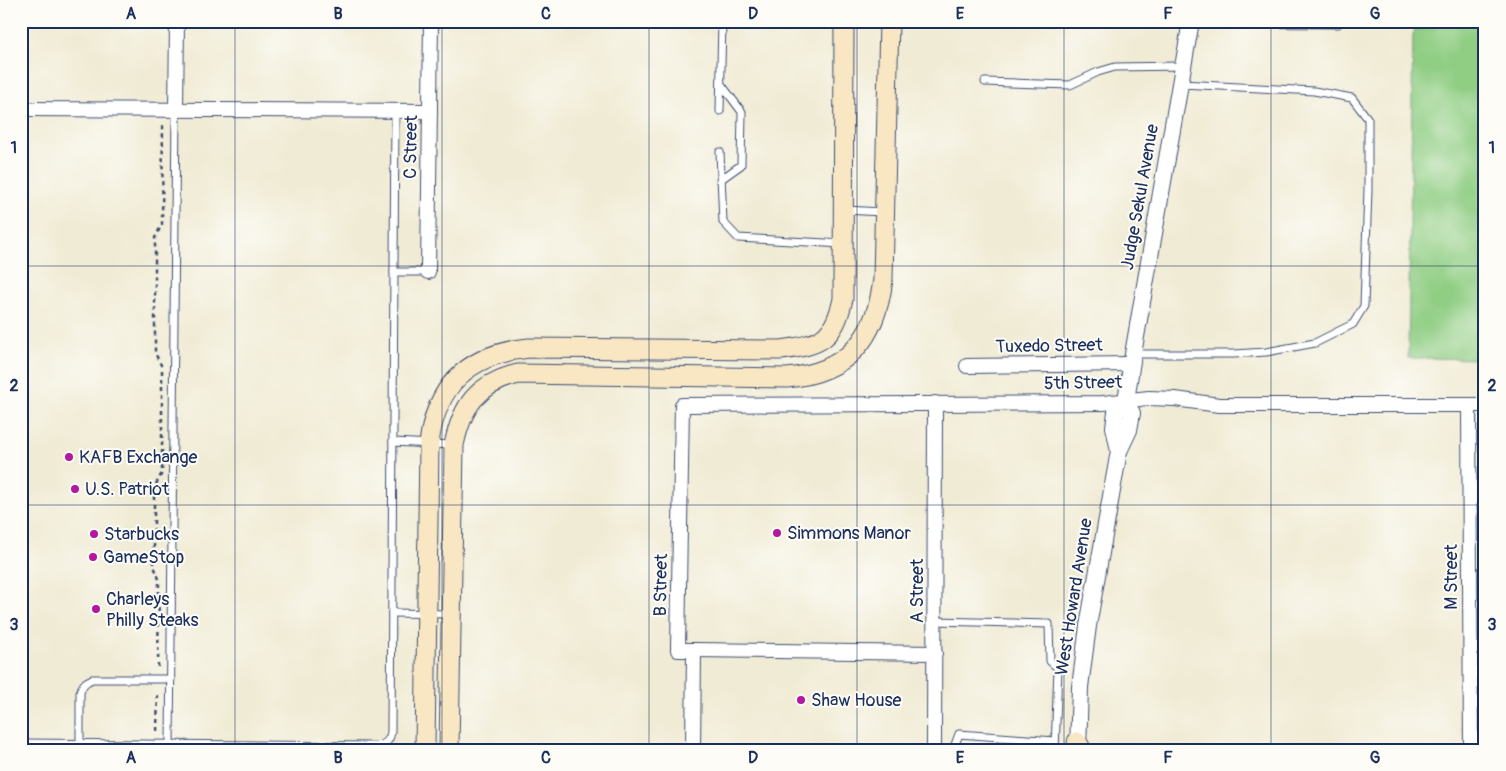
<svg xmlns="http://www.w3.org/2000/svg" width="1506" height="771" font-family="Pangolin,sans-serif">
<style>
.green{fill:#90ce84;stroke:#567e71}
.lines{fill:none;stroke-linecap:round;stroke-linejoin:round}
.service-casing{stroke:#3b4b70;stroke-width:9}
.minor-casing{stroke:#3b4b70;stroke-width:16}
.tertiary-casing{stroke:#3b4b70;stroke-width:18}
.secondary-casing{stroke:#3b4b70;stroke-width:21}
.path{stroke:#3b4b70;stroke-width:2.5;stroke-dasharray:4 4;stroke-linecap:butt}
.service{stroke:#fff;stroke-width:7}
.minor{stroke:#fff;stroke-width:14}
.tertiary{stroke:#fff;stroke-width:16}
.secondary{stroke:#f9e7c3;stroke-width:19}
.grid{fill:none;stroke:#1b2f5e;stroke-width:1;stroke-opacity:0.55}
.poi-dot{fill:#b5179e;stroke:#fdfcf7;stroke-width:2}
.labels{text-anchor:middle;dominant-baseline:central;stroke-width:4;stroke-linejoin:round;paint-order:stroke}
.street-label{font-size:18px;fill:#1b2f5e;stroke:#fdfcf7}
.poi-label{font-size:18px;fill:#1b2f5e;stroke:#fdfcf7;text-anchor:start}
.neatline{fill:none;stroke:#1b2f5e;stroke-width:2}
.grid-label{font-size:16px;text-anchor:middle;font-weight:bold;fill:#1b2f5e}
</style>
<rect width="100%" height="100%" fill="#fdfcf7"/>
<filter id="ink" filterUnits="userSpaceOnUse"><feTurbulence type="fractalNoise" baseFrequency=".02" numOctaves="2"/><feDisplacementMap in="SourceGraphic" scale="10" xChannelSelector="R" yChannelSelector="G"/><feConvolveMatrix kernelMatrix="1 2 1 2 8 2 1 2 1" color-interpolation-filters="sRGB"/></filter>
<filter id="wash" filterUnits="userSpaceOnUse"><feTurbulence type="fractalNoise" baseFrequency=".0096" numOctaves="4" result="noise"/><feDisplacementMap in="SourceGraphic" scale="20" xChannelSelector="R" yChannelSelector="G"/><feGaussianBlur stdDeviation="1.12" result="paint"/><feColorMatrix in="noise" values="0 0 0 0 0 0 0 0 0 0 0 0 0 0 0 0 0 1.4 0 .05"/><feComposite in="paint" operator="in"/></filter>
<g filter="url(#wash)">
<rect width="100%" height="100%" fill="#f0ebd4"/>
<polygon class="green" points="1420,21 1485,21 1485,359 1408,358 1413,34"/>
</g>
<g filter="url(#ink)">
<g class="lines">
<defs>
<g id="service">
<polyline points="1191,23 1338,24"/>
<polyline points="985,82 1070,85 1098,72 1115,67 1183,66"/>
<polyline points="720,111 722,21"/>
<polyline points="720,152 723,222 738,238 843,244"/>
<polyline points="720,180 741,165 742,112 721,84"/>
<polyline points="844,210 883,212"/>
<polyline points="394,272 428,272"/>
<polyline points="1133,354 1234,354 1266,352 1315,343 1353,324 1364,306 1368,190 1368,119 1352,98 1314,91 1181,84"/>
<polyline points="393,442 452,445"/>
<polyline points="392,613 451,614"/>
<polyline points="935,621 1049,624 1050,661 1058,668 1055,750"/>
<path d="M21,743L377,746C386,745 390,740 391,732L395,111"/>
<path d="M80,744V693C82,685 85,682 92,679H171"/>
<polyline points="170,744 176,111"/>
<polyline points="953,750 959,734 1055,741"/>
</g>
<g id="minor">
<polyline points="21,109 430,111"/>
<polyline points="176,111 177,21"/>
<polyline points="428,272 431,21"/>
<polyline points="967,366 1132,364"/>
<polyline points="1469,405 1471,750"/>
<polyline points="694,650 935,653"/>
<polyline points="693,750 694,650 678,650 682,405 1103,403 1149,398 1175,399 1219,405 1485,405"/>
<polyline points="934,750 935,403"/>
</g>
<g id="tertiary">
<polyline points="1119,451 1114,427 1116,412 1126,401 1133,354 1191,21"/>
<polyline points="1078,750 1080,687 1088,626 1119,451 1129,430 1132,413 1126,401"/>
</g>
<g id="secondary">
<polyline points="1077,742 1082,750"/>
<path d="M425,750L429,444C436,384 469,354 529,348L781,350C821,345 834,339 843,299L844,21"/>
<path d="M449,750L454,445C462,406 477,384 518,374L787,378C848,372 876,339 883,279L889,21"/>
</g>
</defs>
<use href="#service" class="service-casing"/>
<use href="#minor" class="minor-casing"/>
<use href="#tertiary" class="tertiary-casing"/>
<use href="#secondary" class="secondary-casing"/>
<g class="path">
<polyline points="21,24 86,23 88,21"/>
<polyline points="158,667 159,579 154,566 154,488 162,473 162,367 155,353 155,238 162,224 163,122"/>
<polyline points="157,731 158,691"/>
</g>
<use href="#service" class="service"/>
<use href="#minor" class="minor"/>
<use href="#tertiary" class="tertiary"/>
<use href="#secondary" class="secondary"/>
</g>
</g>
<path class="grid" d="M235,21V750M442,21V750M649,21V750M857,21V750M1064,21V750M1271,21V750M21,266H1485M21,505H1485"/>
<g class="poi-dot">
<circle cx="69" cy="457" r="5"/>
<circle cx="75" cy="489" r="5"/>
<circle cx="777" cy="533" r="5"/>
<circle cx="94" cy="534" r="5"/>
<circle cx="93" cy="557" r="5"/>
<circle cx="96" cy="609" r="5"/>
<circle cx="801" cy="700" r="5"/>
</g>
<g class="labels">
<g class="street-label">
<text transform="translate(411 147) rotate(-89)">C Street</text>
<text transform="translate(1140 197) rotate(-80)">Judge Sekul Avenue</text>
<text transform="translate(1049 346) rotate(-1)">Tuxedo Street</text>
<text transform="translate(1083 383) rotate(-1)">5th Street</text>
<text transform="translate(1451 577) rotate(-90)">M Street</text>
<text transform="translate(661 585) rotate(-89)">B Street</text>
<text transform="translate(917 591) rotate(-90)">A Street</text>
<text transform="translate(1074 597) rotate(-81)">West Howard Avenue</text>
</g>
<g class="poi-label">
<text x="79" y="457">KAFB Exchange</text>
<text x="85" y="489">U.S. Patriot</text>
<text x="787" y="533">Simmons Manor</text>
<text x="104" y="534">Starbucks</text>
<text x="103" y="557">GameStop</text>
<text x="106" y="599">Charleys<tspan x="106" dy="21">Philly Steaks</tspan></text>
<text x="811" y="700">Shaw House</text>
</g>
</g>
<rect width="1506" height="771" fill="none" stroke="#fdfcf7" stroke-width="55"/>
<rect x="28" y="28" width="1450" height="716" class="neatline"/>
<g class="grid-label">
<text x="131" y="19">A</text>
<text x="338" y="19">B</text>
<text x="546" y="19">C</text>
<text x="753" y="19">D</text>
<text x="960" y="19">E</text>
<text x="1168" y="19">F</text>
<text x="1375" y="19">G</text>
<text x="14" y="153">1</text>
<text x="1492" y="153">1</text>
<text x="14" y="391">2</text>
<text x="1492" y="391">2</text>
<text x="14" y="630">3</text>
<text x="1492" y="630">3</text>
<text x="131" y="763">A</text>
<text x="338" y="763">B</text>
<text x="546" y="763">C</text>
<text x="753" y="763">D</text>
<text x="960" y="763">E</text>
<text x="1168" y="763">F</text>
<text x="1375" y="763">G</text>
</g>
</svg>
